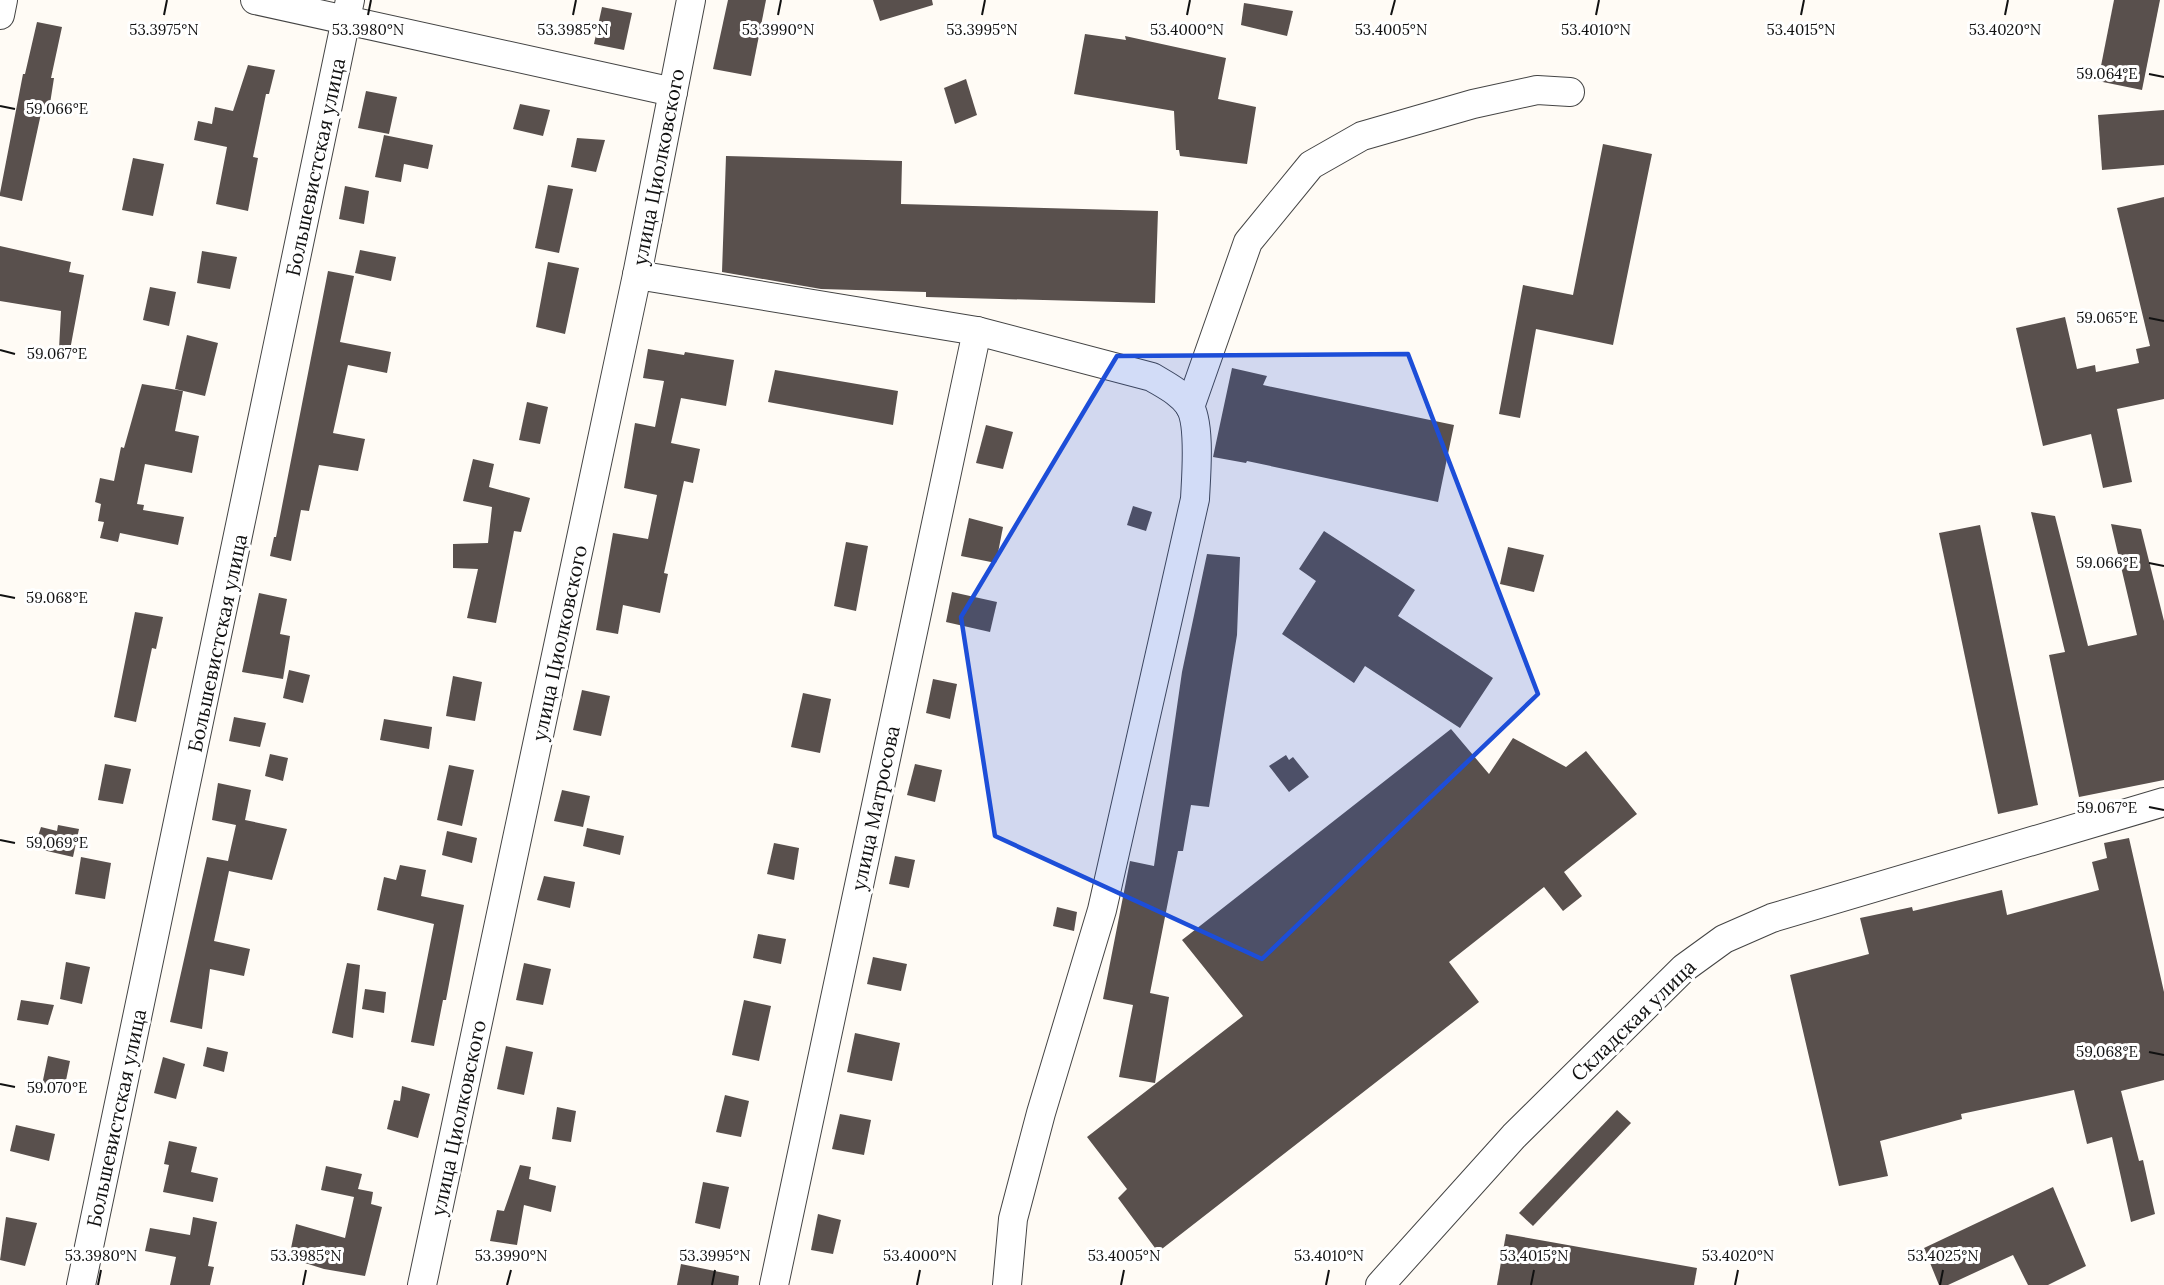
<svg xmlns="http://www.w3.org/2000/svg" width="2164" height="1285" font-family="Lora,serif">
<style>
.building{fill:#59504d}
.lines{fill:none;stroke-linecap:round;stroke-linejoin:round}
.minor-casing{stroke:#444;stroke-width:30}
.minor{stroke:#fff;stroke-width:28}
.marked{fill:#1d4ed8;fill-opacity:0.2;stroke:#1d4ed8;stroke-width:4.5;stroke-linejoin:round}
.ticks{fill:none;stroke:#111;stroke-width:2}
.labels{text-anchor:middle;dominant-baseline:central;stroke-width:6;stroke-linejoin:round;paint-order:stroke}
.street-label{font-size:20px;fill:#111;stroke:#fff}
.ticks-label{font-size:15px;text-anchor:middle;fill:#111;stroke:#fff;stroke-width:6;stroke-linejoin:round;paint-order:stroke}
</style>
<rect width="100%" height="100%" fill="#fffbf5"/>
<g class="building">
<polygon points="728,0 766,0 751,76 713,69"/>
<polygon points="873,0 932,0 933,5 880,21"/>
<polygon points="2114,0 2160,0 2142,90 2098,81"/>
<polygon points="1244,3 1293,11 1287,36 1241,25"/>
<polygon points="602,7 632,13 624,50 594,44"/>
<polygon points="37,22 62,27 51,78 54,78 49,110 42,109 22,201 0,196 0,193 23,74 25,74"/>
<polygon points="1085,34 1126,40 1125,36 1226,58 1218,99 1256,107 1247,164 1180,156 1179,150 1176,150 1174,111 1074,94"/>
<polygon points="248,65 275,70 269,94 266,94 253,157 258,158 248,211 216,204 227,147 194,140 198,121 212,124 215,107 233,111"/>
<polygon points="966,79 977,115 955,124 944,88"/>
<polygon points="366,91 397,97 389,134 358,128"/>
<polygon points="520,104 550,110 543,136 513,129"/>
<polygon points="2164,110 2164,165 2102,170 2098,115"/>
<polygon points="384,135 433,145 428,169 404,164 401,182 375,177"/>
<polygon points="577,138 605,140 596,172 571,167"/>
<polygon points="1603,144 1652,154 1613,345 1536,329 1520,418 1499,414 1523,285 1573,295"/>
<polygon points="726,156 902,161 901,204 1158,211 1155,303 926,297 926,292 821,289 722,272"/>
<polygon points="133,158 164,164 153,216 122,210"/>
<polygon points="548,185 573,189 559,253 535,248"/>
<polygon points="345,186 369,191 364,224 339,219"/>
<polygon points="2164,197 2164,399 2117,409 2132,482 2103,488 2091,434 2043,446 2016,328 2065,317 2077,369 2095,365 2096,372 2139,363 2136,349 2150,346 2117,208"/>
<polygon points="0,246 71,262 69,272 84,275 70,350 59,349 61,311 0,301"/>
<polygon points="360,250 396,257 391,281 355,273"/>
<polygon points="202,251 237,257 230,289 197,283"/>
<polygon points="548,262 579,268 565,334 536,327"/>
<polygon points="328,271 354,276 340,342 391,352 387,373 348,365 333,433 365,439 358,471 319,465 309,511 301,510 291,561 270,556 274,537 276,537"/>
<polygon points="150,287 176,292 169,326 143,320"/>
<polygon points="187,335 218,343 205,396 175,389"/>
<polygon points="648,349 684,355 685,352 734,360 726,406 681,398 671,443 700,449 693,483 684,481 664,573 668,574 660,613 623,605 618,634 596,630 613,533 648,539 657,495 624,488 635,423 655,427 664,381 643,378"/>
<polygon points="1232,368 1267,376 1263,385 1454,425 1438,502 1247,461 1246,463 1213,457"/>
<polygon points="775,370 898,391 893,425 768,402"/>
<polygon points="142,384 183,391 175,431 199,436 192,473 145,464 137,504 144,505 143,510 184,517 178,545 120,533 118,542 100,538 104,522 98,521 101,504 95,502 100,478 114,481 121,447 124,448"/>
<polygon points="527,402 548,407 540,444 519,440"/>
<polygon points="986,425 1013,432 1003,469 976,463"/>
<polygon points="473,459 494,464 489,487 530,498 521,532 514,531 496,623 467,618 478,569 453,568 453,544 488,543 492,507 463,501"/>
<polygon points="1133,506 1152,512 1146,531 1127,525"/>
<polygon points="2031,512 2055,516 2088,646 2137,635 2111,524 2141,529 2164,621 2164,780 2079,797 2049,655 2065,652"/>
<polygon points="969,518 1003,527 996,563 961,556"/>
<polygon points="1980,525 2038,805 1998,814 1939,533"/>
<polygon points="1324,531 1415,590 1398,616 1493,678 1460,728 1365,666 1354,683 1282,634 1316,581 1299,569"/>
<polygon points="846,542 868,546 856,611 834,606"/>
<polygon points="1508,547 1544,555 1534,592 1500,584"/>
<polygon points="1207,554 1240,557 1237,635 1209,807 1191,805 1183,851 1178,851 1150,993 1169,997 1155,1083 1119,1077 1133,1005 1103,999 1130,861 1154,866 1182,672"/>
<polygon points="952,592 997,602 990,632 946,622"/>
<polygon points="259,593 287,599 280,634 290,636 283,679 242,672"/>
<polygon points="135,612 163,617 156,649 152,648 136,722 114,717"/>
<polygon points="289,670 310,675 303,703 283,698"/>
<polygon points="453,676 482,682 475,721 446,716"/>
<polygon points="933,679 957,684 950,719 926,713"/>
<polygon points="582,690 610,696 601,736 573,730"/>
<polygon points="803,693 831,699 820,753 791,747"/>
<polygon points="234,717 266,723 260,747 229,741"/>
<polygon points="384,719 432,727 429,749 380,740"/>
<polygon points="1451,729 1489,774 1513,738 1566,767 1586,751 1637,814 1564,872 1582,896 1563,911 1544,887 1449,962 1479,1002 1158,1252 1118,1198 1127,1189 1087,1137 1243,1016 1182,940"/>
<polygon points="270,754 288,758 283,781 265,776"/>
<polygon points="1286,755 1289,760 1293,757 1309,777 1289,792 1269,766"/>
<polygon points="105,764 131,769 123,804 98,800"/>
<polygon points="915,764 942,770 935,802 907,795"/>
<polygon points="449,765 474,770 462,826 437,820"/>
<polygon points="218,783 251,790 245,820 287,829 272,880 229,871 214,941 250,949 244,976 210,969 202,1029 170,1022 207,857 228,861 236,825 212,820"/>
<polygon points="562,790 590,796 583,827 554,821"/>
<polygon points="58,825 79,829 73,857 34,848 41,827 57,831"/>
<polygon points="587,828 624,836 620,855 583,846"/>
<polygon points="447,831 477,838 472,863 442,855"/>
<polygon points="2129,838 2164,992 2164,1080 2121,1091 2139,1161 2143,1160 2155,1214 2131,1222 2112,1137 2087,1144 2074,1090 1961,1114 1962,1119 1880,1141 1888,1176 1839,1186 1790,975 1869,954 1860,918 1912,907 1913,911 2002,890 2007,915 2099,890 2092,862 2107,858 2104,843"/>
<polygon points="774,843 799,848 794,880 767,874"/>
<polygon points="895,856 915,860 909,888 889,884"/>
<polygon points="81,857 111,863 105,899 75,894"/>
<polygon points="400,865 426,870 421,896 464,905 446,1000 443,1000 434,1046 411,1042 434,924 377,910 384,877 396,880"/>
<polygon points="544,876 575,882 570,908 537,900"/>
<polygon points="1057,907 1077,912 1074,931 1053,926"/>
<polygon points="758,934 786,939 781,964 753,958"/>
<polygon points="873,957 907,964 901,991 867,984"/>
<polygon points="66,962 90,967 82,1004 60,999"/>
<polygon points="347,963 360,965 353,1038 332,1033"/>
<polygon points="524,963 551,969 543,1005 516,1000"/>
<polygon points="365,989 386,992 384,1013 362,1009"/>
<polygon points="21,1000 54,1005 48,1025 17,1020"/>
<polygon points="744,1000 771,1006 759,1061 732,1055"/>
<polygon points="855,1033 900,1043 892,1081 847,1072"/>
<polygon points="506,1046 533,1052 524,1095 497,1089"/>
<polygon points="207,1047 228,1052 224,1072 203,1066"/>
<polygon points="48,1056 70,1061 64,1090 42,1085"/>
<polygon points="163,1057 185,1064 176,1099 154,1093"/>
<polygon points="402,1086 430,1094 418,1138 387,1129 394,1100 400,1101"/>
<polygon points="725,1095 749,1101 741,1137 716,1132"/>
<polygon points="557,1107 576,1111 571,1142 552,1139"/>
<polygon points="1617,1110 1631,1123 1533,1226 1519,1213"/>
<polygon points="840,1114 871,1120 864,1155 832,1149"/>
<polygon points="16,1125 55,1134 49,1161 10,1151"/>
<polygon points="169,1141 197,1147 191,1172 218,1178 213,1202 163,1192 169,1165 164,1164"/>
<polygon points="520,1165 531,1167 529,1179 556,1186 551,1212 524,1205 517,1245 490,1241 497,1210 504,1211"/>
<polygon points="326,1166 362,1174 358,1189 373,1192 371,1204 382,1207 365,1276 324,1269 289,1258 296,1224 345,1238 354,1197 321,1190"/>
<polygon points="703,1182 729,1187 720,1229 695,1223"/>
<polygon points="2053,1187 2086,1266 2048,1285 2028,1285 2013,1255 1948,1285 1939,1285 1924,1248"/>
<polygon points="818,1214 841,1220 833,1254 811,1250"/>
<polygon points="6,1217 37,1223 25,1266 0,1260"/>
<polygon points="193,1217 217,1222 208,1266 214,1267 210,1285 170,1285 176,1257 145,1251 150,1228 190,1235"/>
<polygon points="1506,1234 1697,1268 1694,1285 1497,1285"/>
<polygon points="681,1264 739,1276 738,1285 677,1285"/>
</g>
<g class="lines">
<defs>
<g id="minor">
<polyline points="255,0 673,92"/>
<polyline points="0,15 3,0"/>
<path d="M637,275L977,331L1152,377C1165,385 1180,392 1189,405C1201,423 1196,477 1195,499L1102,910L1041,1113L1013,1219L1007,1285"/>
<polyline points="1190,407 1248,242 1311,165 1362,136 1473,104 1537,90 1570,92"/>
<polyline points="81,1285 350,0"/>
<polyline points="422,1285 637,275 691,0"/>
<polyline points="774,1285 977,331"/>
<polyline points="1380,1285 1514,1136 1684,968 1724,939 1772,918 2164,802"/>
</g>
</defs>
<use href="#minor" class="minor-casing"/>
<use href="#minor" class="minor"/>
</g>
<path class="marked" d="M1408,354L1538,694L1262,959L995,836L961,617L1117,356Z"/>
<path class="ticks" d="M164,15L167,0M368,15L371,0M573,15L576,0M778,15L781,0M982,15L985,0M1187,15L1190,0M1391,15L1395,0M1596,15L1599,0M1801,15L1804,0M2005,15L2008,0M2149,74L2164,77M0,106L15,109M2149,318L2164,321M0,350L15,354M2149,563L2164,566M0,595L15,598M2149,807L2164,810M0,840L15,843M2149,1052L2164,1055M0,1084L15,1087M98,1285L101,1270M303,1285L306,1270M507,1285L511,1270M712,1285L715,1270M917,1285L920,1270M1121,1285L1124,1270M1326,1285L1329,1270M1531,1285L1534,1270M1735,1285L1738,1270M1940,1285L1943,1270"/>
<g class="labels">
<g class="street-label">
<text transform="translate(315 167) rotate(-78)">Большевистская улица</text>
<text transform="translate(658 167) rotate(-79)">улица Циолковского</text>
<text transform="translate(217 643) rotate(-78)">Большевистская улица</text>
<text transform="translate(559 643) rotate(-78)">улица Циолковского</text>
<text transform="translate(875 808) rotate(-78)">улица Матросова</text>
<text transform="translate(1633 1020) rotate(-44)">Складская улица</text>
<text transform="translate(116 1118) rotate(-78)">Большевистская улица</text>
<text transform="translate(458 1118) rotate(-78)">улица Циолковского</text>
</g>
</g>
<g class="ticks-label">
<text x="164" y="35">53.3975°N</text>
<text x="368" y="35">53.3980°N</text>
<text x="573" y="35">53.3985°N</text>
<text x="778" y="35">53.3990°N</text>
<text x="982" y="35">53.3995°N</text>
<text x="1187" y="35">53.4000°N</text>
<text x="1391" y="35">53.4005°N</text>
<text x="1596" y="35">53.4010°N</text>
<text x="1801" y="35">53.4015°N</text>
<text x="2005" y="35">53.4020°N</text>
<text x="2107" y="79">59.064°E</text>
<text x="57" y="114">59.066°E</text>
<text x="2107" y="323">59.065°E</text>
<text x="57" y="359">59.067°E</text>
<text x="2107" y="568">59.066°E</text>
<text x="57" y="603">59.068°E</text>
<text x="2107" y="813">59.067°E</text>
<text x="57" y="848">59.069°E</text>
<text x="2107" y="1057">59.068°E</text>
<text x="57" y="1093">59.070°E</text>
<text x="101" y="1261">53.3980°N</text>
<text x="306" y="1261">53.3985°N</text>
<text x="511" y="1261">53.3990°N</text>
<text x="715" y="1261">53.3995°N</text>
<text x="920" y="1261">53.4000°N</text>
<text x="1124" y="1261">53.4005°N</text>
<text x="1329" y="1261">53.4010°N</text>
<text x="1534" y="1261">53.4015°N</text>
<text x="1738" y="1261">53.4020°N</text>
<text x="1943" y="1261">53.4025°N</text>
</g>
</svg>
